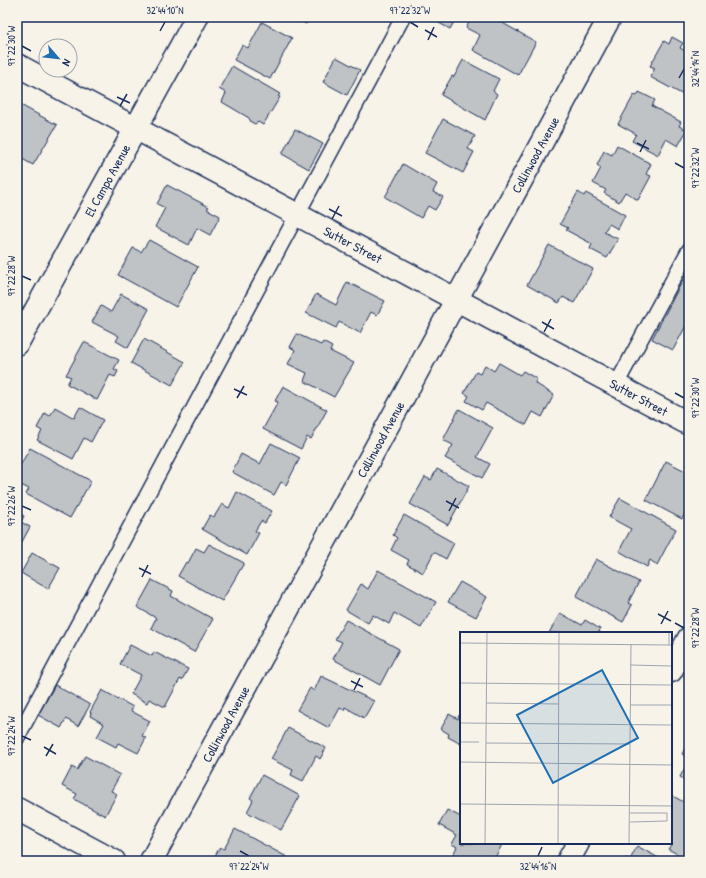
<svg xmlns="http://www.w3.org/2000/svg" width="706" height="878" font-family="'Patrick Hand',sans-serif">
<style>
.building{fill:#c0c3c5;stroke:#1b2f5e}
.lines{fill:none;stroke-linecap:round;stroke-linejoin:round}
.lane-casing{stroke:#1b2f5e;stroke-width:17}
.street-casing{stroke:#1b2f5e;stroke-width:25}
.lane{stroke:#f7f3e8;stroke-width:14}
.street{stroke:#f7f3e8;stroke-width:22}
.ticks{fill:none;stroke:#1b2f5e;stroke-width:1.5}
.labels{text-anchor:middle;dominant-baseline:central;stroke-width:3.5;stroke-linejoin:round;paint-order:stroke}
.street-label{font-size:13px;fill:#1b2f5e;stroke:#f7f3e8}
.inset-road{fill:none;stroke:#9fa5b1;stroke-width:1}
.view{fill:#1f6fb2;fill-opacity:0.15;stroke:#1f6fb2;stroke-width:2}
.inset-edge{fill:none;stroke:#1b2f5e;stroke-width:2}
.neatline{fill:none;stroke:#1b2f5e;stroke-width:1.5}
.ticks-label{font-size:10px;text-anchor:middle;fill:#1b2f5e}
</style>
<rect width="100%" height="100%" fill="#f7f3e8"/>
<filter id="ink" filterUnits="userSpaceOnUse"><feTurbulence type="fractalNoise" baseFrequency=".025" numOctaves="2"/><feDisplacementMap in="SourceGraphic" scale="8" xChannelSelector="R" yChannelSelector="G"/><feConvolveMatrix kernelMatrix="1 2 1 2 8 2 1 2 1" color-interpolation-filters="sRGB"/></filter>
<g filter="url(#ink)">
<g class="building">
<polygon points="294,17 309,17 306,24"/>
<polygon points="428,17 454,17 452,20 454,22 450,29"/>
<polygon points="472,17 492,17 536,42 518,75 473,50 480,35 466,28"/>
<polygon points="262,22 292,38 270,79 234,60 242,45 248,48"/>
<polygon points="672,37 683,43 680,48 689,53 689,98 650,77 655,68 650,66 664,41 669,44"/>
<polygon points="336,57 360,70 347,95 323,82"/>
<polygon points="463,60 499,79 493,91 497,94 485,120 441,95 452,76 454,77"/>
<polygon points="232,66 280,94 278,96 280,97 263,125 258,122 255,124 251,122 249,118 222,102 226,93 219,89"/>
<polygon points="639,92 655,100 652,106 681,122 679,126 687,130 678,146 666,139 658,155 632,141 636,134 618,124 634,95 637,96"/>
<polygon points="17,103 57,125 33,165 17,156"/>
<polygon points="443,119 475,136 468,149 474,152 463,173 425,153"/>
<polygon points="295,129 323,144 309,169 282,154"/>
<polygon points="617,145 651,164 646,174 651,176 638,200 625,192 619,202 604,193 606,190 593,183 601,168 597,165 604,151 612,155"/>
<polygon points="403,164 437,184 433,192 443,197 435,210 428,206 421,218 385,197"/>
<polygon points="17,174 21,176 17,183"/>
<polygon points="167,185 209,207 207,209 220,216 210,235 197,228 189,245 155,227 165,208 157,204"/>
<polygon points="578,192 584,196 586,193 625,215 618,229 609,224 604,232 618,239 607,258 590,249 592,244 566,230 568,228 560,224"/>
<polygon points="149,240 198,267 176,307 118,275 133,248 141,252"/>
<polygon points="549,245 593,269 574,303 563,297 559,303 527,285"/>
<polygon points="686,274 689,276 689,320 673,350 652,339"/>
<polygon points="347,282 385,301 377,315 371,312 360,333 339,322 336,328 306,313 316,294 336,305"/>
<polygon points="121,294 149,309 128,348 116,341 119,336 92,322 101,306 111,312"/>
<polygon points="297,334 321,345 323,342 332,347 330,351 354,363 334,397 304,381 307,373 288,364 295,350 290,347"/>
<polygon points="144,339 185,362 172,385 131,363"/>
<polygon points="84,342 119,360 114,369 118,371 115,377 110,375 97,400 67,384 71,377 66,375"/>
<polygon points="499,363 520,375 523,371 537,379 535,383 554,395 542,417 533,412 526,425 486,403 482,410 466,401 469,396 464,393 476,372 480,374 485,365 494,371"/>
<polygon points="283,386 327,410 311,439 307,437 301,449 263,429 278,402 275,401"/>
<polygon points="55,407 74,418 80,407 103,420 91,442 84,438 73,459 37,440 42,431 37,428 45,413 50,416"/>
<polygon points="459,409 493,428 477,457 490,464 482,478 445,458 453,445 443,440"/>
<polygon points="271,443 300,458 286,485 281,482 274,495 232,472 241,454 260,464"/>
<polygon points="30,448 91,481 70,518 26,494 29,489 17,483 17,471"/>
<polygon points="666,461 689,473 689,505 682,519 646,500"/>
<polygon points="437,469 469,486 448,525 410,504 425,477 431,480"/>
<polygon points="237,492 272,511 265,523 261,521 255,531 259,533 247,555 202,529 210,515 214,517 222,504 229,508"/>
<polygon points="620,498 676,529 657,565 650,560 647,567 619,551 631,529 609,517"/>
<polygon points="17,512 24,516 21,522 30,527 17,551"/>
<polygon points="404,515 454,543 446,559 434,552 423,573 407,564 409,560 391,550 397,538 393,535"/>
<polygon points="209,544 244,563 222,601 178,576 186,562 188,563 196,548 204,552"/>
<polygon points="32,553 60,568 48,589 21,573"/>
<polygon points="596,559 639,582 628,603 632,605 623,622 576,597"/>
<polygon points="378,570 436,602 421,628 394,613 389,624 373,615 368,623 346,610 361,584 368,589"/>
<polygon points="152,580 173,591 171,596 213,619 194,652 151,628 156,618 137,607"/>
<polygon points="460,582 487,597 476,617 448,602"/>
<polygon points="560,613 582,625 585,620 600,629 599,632 601,633 549,633"/>
<polygon points="346,620 399,649 380,685 333,659 342,642 335,639"/>
<polygon points="130,645 152,656 154,652 188,669 182,680 180,679 165,707 149,699 147,703 131,694 141,675 120,664"/>
<polygon points="321,676 374,701 364,718 345,707 344,710 340,708 329,728 297,710 310,688 314,691"/>
<polygon points="55,685 90,705 78,726 66,719 61,728 38,715"/>
<polygon points="102,690 133,707 131,711 150,721 142,736 146,738 138,753 118,743 116,747 97,737 104,724 90,716 91,713 90,712"/>
<polygon points="449,714 458,719 459,715 461,716 461,744 448,737 449,734 441,729"/>
<polygon points="288,728 326,748 320,759 316,756 303,781 291,775 293,770 271,759"/>
<polygon points="689,741 689,758 682,754"/>
<polygon points="85,756 120,775 111,791 117,794 105,816 74,799 77,794 62,786 72,767 77,770"/>
<polygon points="689,760 689,782 680,777"/>
<polygon points="262,775 300,796 281,830 247,812 253,800 250,798"/>
<polygon points="671,795 689,805 689,846 683,857 668,849 671,845 668,843 671,843"/>
<polygon points="447,810 461,817 461,843 503,843 493,861 461,861 452,856 457,847 452,844 457,835 439,825"/>
<polygon points="235,829 287,857 284,861 212,861 220,847 224,849"/>
<polygon points="637,846 664,861 624,861 626,858 630,860"/>
</g>
<g class="lines">
<defs>
<g id="lane">
<polyline points="616,385 689,250"/>
<polyline points="17,738 403,17"/>
</g>
<g id="street">
<path id="s1" d="M17,65L689,424"/>
<path id="s2" d="M17,344L197,17"/>
<polyline points="671,671 689,638"/>
<polyline points="17,809 114,861"/>
<path id="s3" d="M151,861L610,17"/>
<polyline points="568,861 578,843"/>
</g>
</defs>
<use href="#lane" class="lane-casing"/>
<use href="#street" class="street-casing"/>
<use href="#lane" class="lane"/>
<use href="#street" class="street"/>
</g>
</g>
<path class="ticks" d="M410,22L418,27M425,30L437,37M160,31L165,22M428,40L434,27M22,46L31,51M679,78L684,69M117,97L130,103M120,106L127,94M637,143L649,149M640,152L646,140M675,163L684,168M329,209L342,216M332,219L339,206M22,276L31,280M542,322L554,329M544,332L551,319M234,389L247,395M675,393L684,398M237,398L244,386M446,501L459,508M22,506L31,510M449,511L456,498M139,568L151,574M142,577L148,565M658,614L671,621M675,623L684,628M661,624L668,611M351,681L363,687M354,690L360,678M22,736L31,740M44,747L56,754M46,756L53,744M240,851L249,856M538,856L542,847"/>
<g class="labels">
<g class="street-label">
<text stroke="none"><textPath href="#s3" startOffset="804">Collinwood Avenue</textPath></text>
<text stroke="none"><textPath href="#s2" startOffset="187">El Campo Avenue</textPath></text>
<text stroke="none"><textPath href="#s1" startOffset="381">Sutter Street</textPath></text>
<text stroke="none"><textPath href="#s1" startOffset="705">Sutter Street</textPath></text>
<text stroke="none"><textPath href="#s3" startOffset="480">Collinwood Avenue</textPath></text>
<text stroke="none"><textPath href="#s3" startOffset="156">Collinwood Avenue</textPath></text>
</g>
</g>
<g transform="translate(460 632)">
<rect width="212" height="212" fill="#f7f3e8"/>
<path class="inset-road" d="M209,0V13M0,11L212,13M170,33L212,34M0,51L212,53M26,71L99,72M170,73H212M0,91L212,93M0,110H19M26,111L170,112M0,130L212,133M0,172L212,174M170,190L207,189V181H170M25,212L27,0M98,212L99,0M169,212L171,12"/>
<path class="view" d="M142,38L178,106L93,151L57,83Z"/>
<rect width="212" height="212" class="inset-edge"/>
</g>
<rect width="706" height="878" fill="none" stroke="#f7f3e8" stroke-width="44"/>
<g transform="translate(58 58) rotate(118)"><circle r="19" fill="#f7f3e8" stroke="#9fa5b1"/>
<path d="M0-3L7 15L0 10L-7 15Z" fill="#1f6fb2"/>
<text y="-6" font-size="11" font-weight="bold" text-anchor="middle" fill="#1b2f5e">N</text>
</g>
<rect x="22" y="22" width="662" height="834" class="neatline"/>
<g class="ticks-label">
<text x="165" y="14">32°44'10"N</text>
<text x="410" y="14">97°22'32"W</text>
<text transform="translate(11 46) rotate(-90)" y="4">97°22'30"W</text>
<text transform="translate(695 69) rotate(-90)" y="4">32°44'14"N</text>
<text transform="translate(695 168) rotate(-90)" y="4">97°22'32"W</text>
<text transform="translate(11 276) rotate(-90)" y="4">97°22'28"W</text>
<text transform="translate(695 398) rotate(-90)" y="4">97°22'30"W</text>
<text transform="translate(11 506) rotate(-90)" y="4">97°22'26"W</text>
<text transform="translate(695 628) rotate(-90)" y="4">97°22'28"W</text>
<text transform="translate(11 736) rotate(-90)" y="4">97°22'24"W</text>
<text x="249" y="870">97°22'24"W</text>
<text x="538" y="870">32°44'16"N</text>
</g>
</svg>
